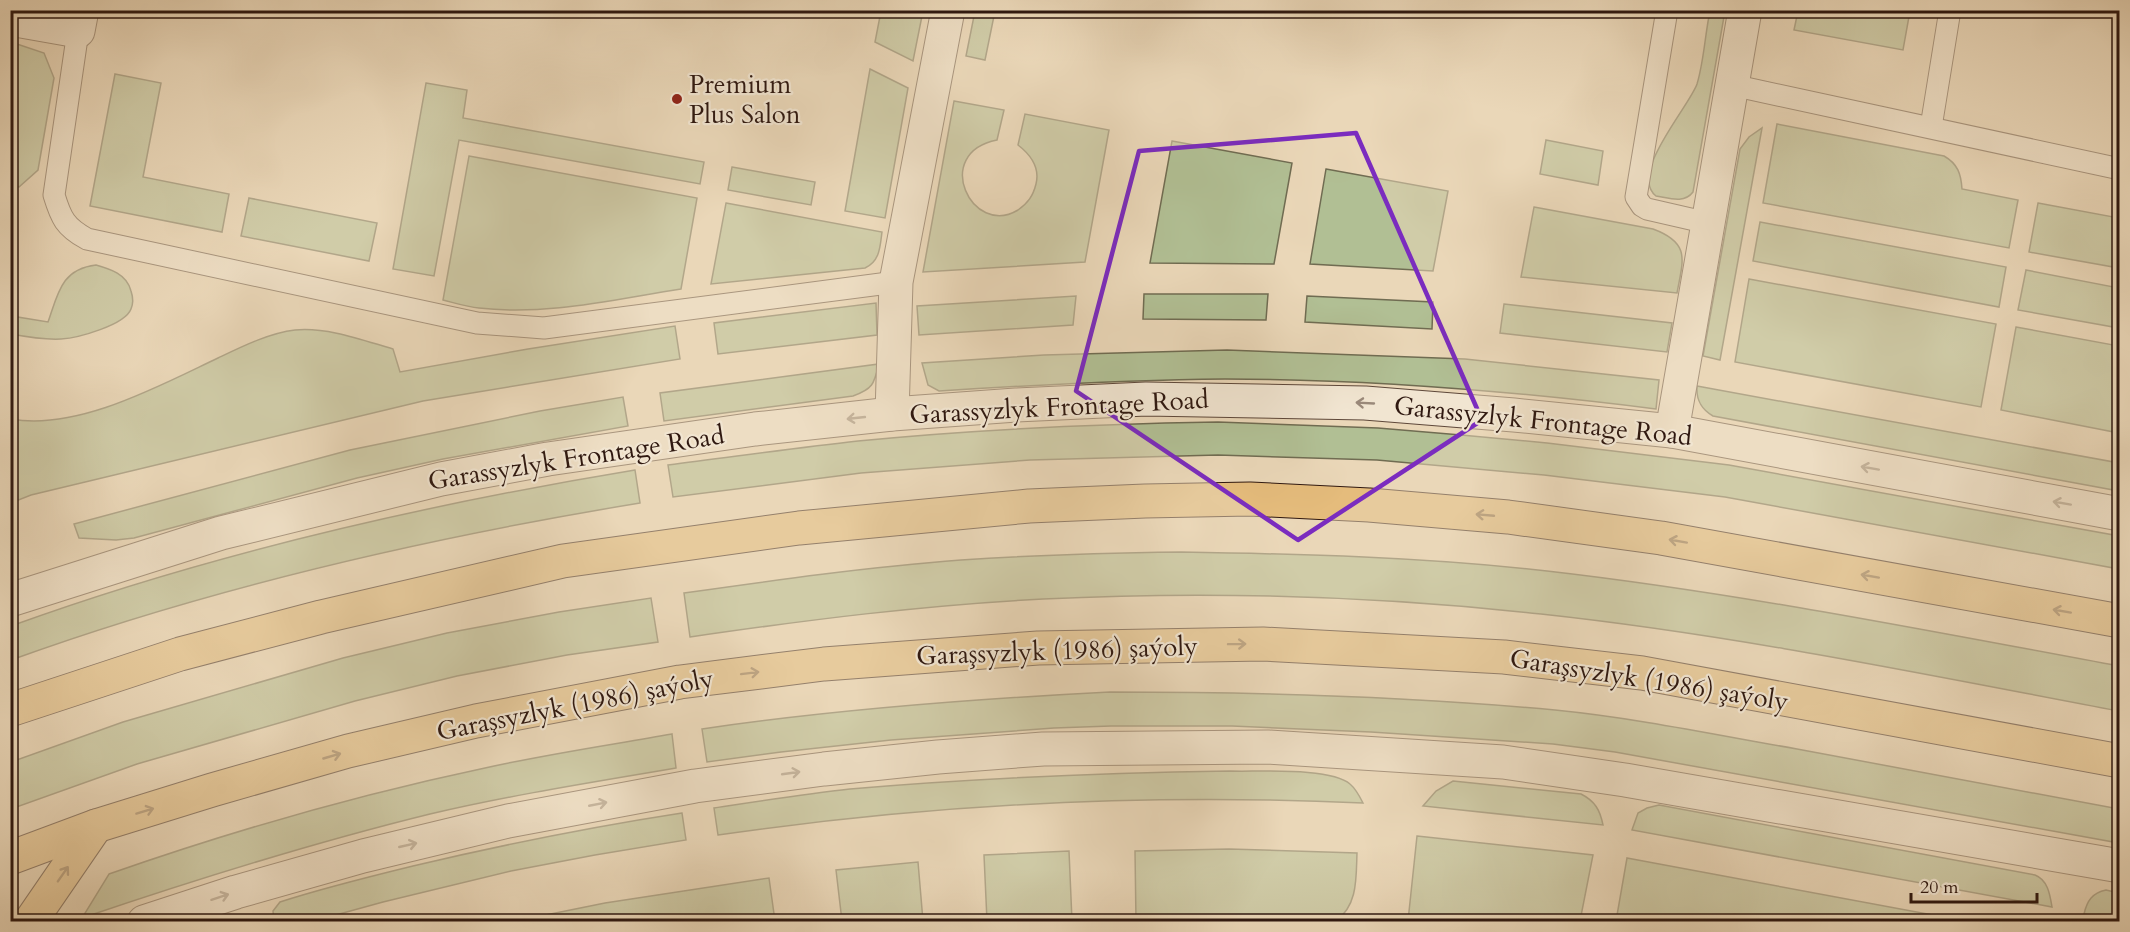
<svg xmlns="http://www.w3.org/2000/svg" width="2130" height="932" font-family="Cardo,serif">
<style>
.green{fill:#b1bf94;stroke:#706c52;stroke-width:1.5}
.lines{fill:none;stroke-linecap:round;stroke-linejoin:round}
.service-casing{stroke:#5e483a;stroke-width:23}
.minor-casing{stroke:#5e483a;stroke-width:35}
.primary-casing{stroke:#2f1810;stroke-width:35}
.service{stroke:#f1e5d1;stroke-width:21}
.minor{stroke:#f1e5d1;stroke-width:33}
.primary{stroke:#e5bc7c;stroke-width:33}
.oneway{stroke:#9a897a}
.oneway2{stroke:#8a6a46}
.marked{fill:none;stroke:#7b2cbf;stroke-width:4.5;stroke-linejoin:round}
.poi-dot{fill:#8f2418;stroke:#f1e5d1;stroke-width:2}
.labels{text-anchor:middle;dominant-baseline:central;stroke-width:4.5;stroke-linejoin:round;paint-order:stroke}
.poi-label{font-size:26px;fill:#2f1810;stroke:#f1e5d1;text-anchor:start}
.street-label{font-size:26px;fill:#2f1810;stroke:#f1e5d1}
</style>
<rect width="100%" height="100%" fill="#ead7b8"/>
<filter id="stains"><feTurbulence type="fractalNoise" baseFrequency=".00333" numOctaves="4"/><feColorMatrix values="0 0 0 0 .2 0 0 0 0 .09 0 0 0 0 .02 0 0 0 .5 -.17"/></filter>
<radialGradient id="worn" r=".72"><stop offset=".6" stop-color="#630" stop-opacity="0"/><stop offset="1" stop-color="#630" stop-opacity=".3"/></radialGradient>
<g class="green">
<polygon points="881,11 923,11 913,61 875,42"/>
<polygon points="975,11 995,11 985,60 966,56"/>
<path d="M1710,11H1725L1693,192C1684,204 1669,198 1656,196C1628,174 1689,107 1697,84C1704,61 1705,34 1710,11Z"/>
<polygon points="1798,11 1910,11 1903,50 1794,30"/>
<polygon points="11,42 44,53 54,78 38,170 19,187 11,186"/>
<polygon points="870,69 908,88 885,218 845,211"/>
<polygon points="115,74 161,83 143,177 229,194 222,232 90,206"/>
<polygon points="426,83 467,90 463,118 704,162 700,184 459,140 434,276 393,269"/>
<path d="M954,101L1004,110L997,140C931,153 972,238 1018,210C1028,203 1033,196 1036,184C1040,168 1031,155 1018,145L1025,114L1109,130L1085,262L923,272Z"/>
<path d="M1777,124L1944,156C1958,164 1961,174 1962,189L2018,200L2009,248L1763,203Z"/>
<polygon points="1762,128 1720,360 1703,356 1740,149 1749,137"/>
<polygon points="1546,140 1603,151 1598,185 1540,174"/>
<polygon points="1172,141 1292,163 1274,264 1150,263"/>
<path d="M469,156L697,198L681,289C615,299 547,316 479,308C467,307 455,303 443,300Z"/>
<polygon points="732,167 815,182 811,205 728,190"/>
<polygon points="1326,169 1448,191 1433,271 1310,264"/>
<polygon points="249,198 377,223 369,261 241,236"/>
<path d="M726,203L882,232C880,247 880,261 865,268L711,284Z"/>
<polygon points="2038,203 2119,218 2119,268 2029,252"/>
<path d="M1534,207L1653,229C1691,243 1683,260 1677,293L1521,277Z"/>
<polygon points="1760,222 2006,267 1999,307 1753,261"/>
<path d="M96,265C110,269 127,274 131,291C133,297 134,302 131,309C125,325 78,338 61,339C44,340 27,337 11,334V316L48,322C58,294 61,269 96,265Z"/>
<polygon points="2026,270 2119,288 2119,328 2018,310"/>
<polygon points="1749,279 1996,324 1981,407 1735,362"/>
<polygon points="1144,294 1268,294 1266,320 1143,319"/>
<polygon points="1076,296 1073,325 919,335 917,306"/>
<polygon points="1307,296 1433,302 1432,329 1305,322"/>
<polygon points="876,303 877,335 718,354 714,323"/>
<polygon points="1504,304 1672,323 1667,352 1500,333"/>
<path d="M675,326L680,359L423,401L31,495L11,503V419C77,431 159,386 218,358C241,347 269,333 295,330C328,327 362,340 393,349L400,372L528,349Z"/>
<polygon points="2016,327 2119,346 2119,433 2001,410"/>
<path d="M1227,350L1465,359L1659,380L1656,409C1513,391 1370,379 1225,379C1129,380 1034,385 939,391L928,385L922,363L1044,355Z"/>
<path d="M879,364C874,384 873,389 853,396L664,421L660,393Z"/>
<path d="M1697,386L2119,463V491L1713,416C1701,409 1696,400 1697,386Z"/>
<polygon points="623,397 628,426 443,459 357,478 134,538 116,540 79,538 74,524 350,450 540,411"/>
<path d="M1218,422L1378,428L1461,435L1547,443L1729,465L2119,536V569L1725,497L1544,475L1377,460L1218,455L1030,460L861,473L673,497L668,465C732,457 795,448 858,441C978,429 1098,424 1218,422Z"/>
<path d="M635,470L640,503C427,538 215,586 11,660V626C212,553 423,505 635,470Z"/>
<path d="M1181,552C1303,554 1425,557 1547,571C1739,593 1929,631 2119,666V711C1928,675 1736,635 1541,614C1378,596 1206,591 1043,599C924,605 807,620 690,637L684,593C776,580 868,567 961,560C1034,555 1107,553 1181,552Z"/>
<polygon points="651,598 658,642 567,655 457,676 355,701 137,764 11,809 11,762 123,722 343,658 447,633 559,612"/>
<path d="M1110,692C1258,692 1407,696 1555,710C1636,718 1717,735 1797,749C1905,769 2012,789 2119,809V843L1615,752L1553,744L1371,732L1232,726H1111L1054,728L891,740L781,752L707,762L702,729C838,709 973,699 1110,692Z"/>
<path d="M672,734L676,768C594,782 511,795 430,814C312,843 197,879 82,918L109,874C232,831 357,795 485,768C547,754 610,745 672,734Z"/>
<path d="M1230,771C1257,772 1331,767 1350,784C1356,789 1360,797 1363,803C1148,793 932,804 718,835L714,808C760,801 805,794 850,789C977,778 1103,773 1230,771Z"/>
<path d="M1453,781L1581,794C1595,801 1600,810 1603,825L1423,806L1436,791Z"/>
<path d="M1659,805L2035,875C2048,880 2050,895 2052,907L1632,830L1638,813L1647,808Z"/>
<path d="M682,813L686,840L595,855L511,871L383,902L314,921H274L273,911L280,902C323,888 368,877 413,866C502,845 591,827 682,813Z"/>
<polygon points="1417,836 1593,855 1580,921 1408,921"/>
<path d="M1229,849L1357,853C1356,878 1358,905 1336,921H1136L1135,851Z"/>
<polygon points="1069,851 1072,921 987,921 984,855"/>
<path d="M1627,858L1965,921L1754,922C1740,911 1727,913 1712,921H1616Z"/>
<polygon points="918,862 923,921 842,921 836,870"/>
<polygon points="769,878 775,921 516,921 605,903"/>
<path d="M2106,890L2119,893V920L2084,914C2087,901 2092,893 2106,890Z"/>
</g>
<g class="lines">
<defs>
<g id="service">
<polyline points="1667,10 1636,197 1642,206 1647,209 1708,223"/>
<path d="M78,31L54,195C61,218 65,227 87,239L477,323L544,328L896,282"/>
<polyline points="1732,85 2120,169"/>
<polyline points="1931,127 1950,10"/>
</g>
<g id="minor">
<polyline points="10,19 78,31 82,10"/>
<polyline points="892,414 896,282 948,10"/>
<polyline points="1672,431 1745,10"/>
<polyline points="10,600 221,533 441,479 548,459 755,429 892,414 1016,405 1146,399 1365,403 1514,415 1672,431 2120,514"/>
<polyline points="144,922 236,892 363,856 508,821 695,786 824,769 938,757 1043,749 1268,747 1503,762 1625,780 2120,866"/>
</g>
<g id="primary">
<polyline points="10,710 180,654 321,617 563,561 799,528 1029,506 1145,501 1250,499 1369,505 1508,517 1661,538 2120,621"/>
<polyline points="10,858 96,826 212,790 348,751 476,721 680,682 824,664 1038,648 1263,644 1504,657 1642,673 2120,761"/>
<polyline points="30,922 96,826"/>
</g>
</defs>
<use href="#service" class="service-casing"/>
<use href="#minor" class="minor-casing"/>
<use href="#primary" class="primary-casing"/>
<use href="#service" class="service"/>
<use href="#minor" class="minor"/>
<use href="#primary" class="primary"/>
</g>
<defs><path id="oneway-shaft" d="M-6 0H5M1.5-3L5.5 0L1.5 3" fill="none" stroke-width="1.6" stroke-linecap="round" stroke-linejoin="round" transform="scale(1.5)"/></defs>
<g class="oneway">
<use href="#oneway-shaft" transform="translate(1365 403) rotate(-177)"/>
<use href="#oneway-shaft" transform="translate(856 418) rotate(174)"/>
<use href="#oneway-shaft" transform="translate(1870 468) rotate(-170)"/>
<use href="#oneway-shaft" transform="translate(2062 503) rotate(-170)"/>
<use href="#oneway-shaft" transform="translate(791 773) rotate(-8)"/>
<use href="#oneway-shaft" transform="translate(598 804) rotate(-11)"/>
<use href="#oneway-shaft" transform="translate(408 845) rotate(-13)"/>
<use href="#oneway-shaft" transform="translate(220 897) rotate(-18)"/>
</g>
<g class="oneway2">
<use href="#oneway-shaft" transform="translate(1485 515) rotate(-175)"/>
<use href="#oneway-shaft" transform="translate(1678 541) rotate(-170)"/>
<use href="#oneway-shaft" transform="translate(1870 576) rotate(-170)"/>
<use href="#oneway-shaft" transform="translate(2062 611) rotate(-170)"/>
<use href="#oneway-shaft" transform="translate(1237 644) rotate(-1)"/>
<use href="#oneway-shaft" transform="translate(750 673) rotate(-7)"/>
<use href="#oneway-shaft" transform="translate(332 756) rotate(-16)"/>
<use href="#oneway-shaft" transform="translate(145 811) rotate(-17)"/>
<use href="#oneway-shaft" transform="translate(63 874) rotate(-55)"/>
</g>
<path d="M0 0H2130V932H0ZM1356,133L1482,420L1298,540L1076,391L1139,151Z" fill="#ead7b8" fill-opacity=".55" fill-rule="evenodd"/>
<path class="marked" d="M1356,133L1482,420L1298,540L1076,391L1139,151Z"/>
<circle class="poi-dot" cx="677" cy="99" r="6"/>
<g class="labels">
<g class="poi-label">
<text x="689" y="84">Premium<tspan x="689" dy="30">Plus Salon</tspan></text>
</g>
<g class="street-label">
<text transform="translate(1059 407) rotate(-3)">Garassyzlyk Frontage Road</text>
<text transform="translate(1543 421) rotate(6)">Garassyzlyk Frontage Road</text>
<text transform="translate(576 458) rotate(-9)">Garassyzlyk Frontage Road</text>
<text transform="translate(1057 651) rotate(-2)">Garaşsyzlyk (1986) şaýoly</text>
<text transform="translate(1649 680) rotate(9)">Garaşsyzlyk (1986) şaýoly</text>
<text transform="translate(575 705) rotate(-11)">Garaşsyzlyk (1986) şaýoly</text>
</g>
</g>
<rect width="2130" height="932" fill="none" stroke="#ead7b8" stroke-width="36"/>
<rect x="12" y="12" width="2106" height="908" fill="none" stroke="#2f1810" stroke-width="3"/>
<rect x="18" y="18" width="2094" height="896" fill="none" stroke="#2f1810" stroke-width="1.5"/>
<path d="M1911 893v9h126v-9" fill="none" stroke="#2f1810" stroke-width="3"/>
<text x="1920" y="893" font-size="18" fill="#2f1810" stroke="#f1e5d1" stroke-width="4.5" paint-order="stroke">20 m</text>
<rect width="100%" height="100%" filter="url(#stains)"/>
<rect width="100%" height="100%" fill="url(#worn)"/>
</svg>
